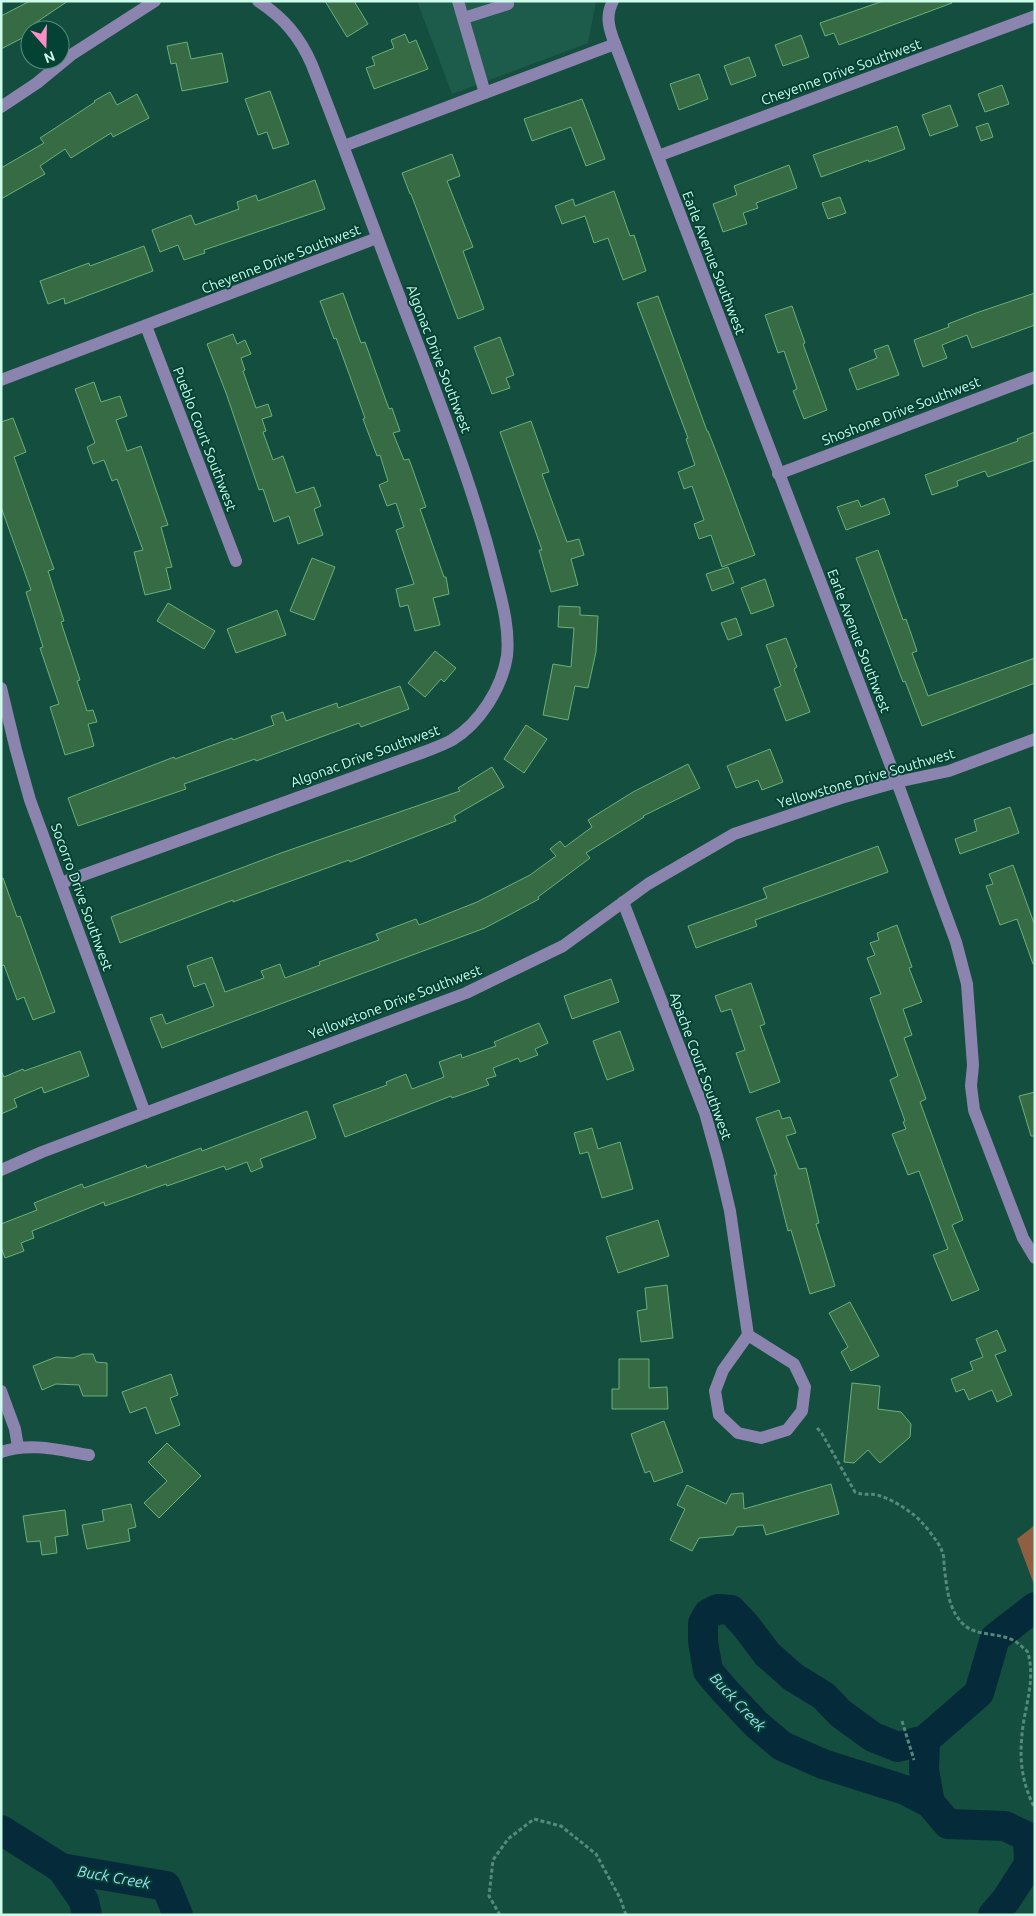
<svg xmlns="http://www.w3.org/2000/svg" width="1036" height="1916" font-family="Ubuntu,sans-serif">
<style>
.built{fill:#1d5c4a}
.green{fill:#905f41}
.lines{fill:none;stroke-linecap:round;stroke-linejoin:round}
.river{stroke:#052b3b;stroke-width:30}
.building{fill:#366b44;stroke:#69b17b}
.path{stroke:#548a7a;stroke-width:3;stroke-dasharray:4 2.5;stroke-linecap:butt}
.minor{stroke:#8a84af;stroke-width:12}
.labels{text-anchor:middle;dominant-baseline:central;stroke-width:4;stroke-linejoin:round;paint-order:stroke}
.street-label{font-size:14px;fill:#cdfceb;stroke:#044334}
.water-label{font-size:15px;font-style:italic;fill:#a4dbf7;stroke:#044334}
</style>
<rect width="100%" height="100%" fill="#144e3e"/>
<polygon class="built" points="417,1 596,1 588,43 452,94"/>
<polygon class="green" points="1035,1525 1035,1587 1017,1539"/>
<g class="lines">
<g class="river">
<polyline points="925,1740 898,1747 873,1737 840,1713 824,1696 793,1677 767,1654 746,1626 731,1610 718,1609 708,1614 703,1623 703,1641 708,1671 725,1691 756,1724 782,1746 823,1764 905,1790 930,1803"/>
<polyline points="1,1830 61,1868 166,1886 178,1915"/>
<polyline points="61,1868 84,1901 87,1915"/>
<polyline points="993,1915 1006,1900 1029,1864 1028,1837 1005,1826 948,1824 930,1803 924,1770 925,1740 979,1693 995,1638 1035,1607"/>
</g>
</g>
<g class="building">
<polygon points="30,1 68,1 31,26 33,30 30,30 30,34 1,49 1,16"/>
<polygon points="325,1 354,1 368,24 347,37"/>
<polygon points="883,1 951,1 952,3 839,45 834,33 825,36 820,23"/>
<polygon points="405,34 409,43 416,40 428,69 374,89 366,68 375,65 372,57 394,48 391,40"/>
<polygon points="801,35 809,57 783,66 775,45"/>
<polygon points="187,42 191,59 222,53 228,82 182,91 176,63 171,64 167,46"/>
<polygon points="749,57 756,76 731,85 724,66"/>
<polygon points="699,74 708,99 679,110 670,84"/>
<polygon points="1002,85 1009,104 985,112 978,94"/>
<polygon points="270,91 289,144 273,149 267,132 258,135 245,99"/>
<polygon points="110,92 117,105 137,94 149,118 113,137 111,133 71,158 65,149 40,166 45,174 1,199 1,168 44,143 40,138 95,102 94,101"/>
<polygon points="582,99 605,159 586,166 571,127 532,141 524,119"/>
<polygon points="950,105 958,126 930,136 922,115"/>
<polygon points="988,123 993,137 981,141 976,127"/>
<polygon points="897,126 905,149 869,162 868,160 821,177 813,155"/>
<polygon points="452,154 460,176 447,181 473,247 463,251 484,309 458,319 411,194 410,194 402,173"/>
<polygon points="789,165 797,188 756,203 758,208 743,213 747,224 723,232 713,204 737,195 734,186"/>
<polygon points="315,180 325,209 204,250 205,253 184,260 178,245 160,252 152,230 191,215 195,225 239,209 237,202 256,195 258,201"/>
<polygon points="614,191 630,236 634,235 646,271 623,280 608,238 594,243 585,216 562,224 555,206 573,199 575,206"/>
<polygon points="840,197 846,213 828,219 822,203"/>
<polygon points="144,246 153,271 65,304 64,298 48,304 40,281 89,263 90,266"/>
<polygon points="343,293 361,343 365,342 389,409 392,408 400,431 393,433 404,460 409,459 426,507 420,509 444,577 446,577 449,594 433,598 440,625 415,631 408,605 400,607 396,589 414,584 396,530 404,527 396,503 387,506 379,485 388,481 380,455 377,456 363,419 365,418 336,338 334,339 320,301"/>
<polygon points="1035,293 1035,325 972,348 967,335 942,345 947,358 923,367 914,340 949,327 948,324 976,313"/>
<polygon points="658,296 707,431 708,431 727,480 755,555 722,567 711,535 699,539 694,524 704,520 692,486 684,489 678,472 695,465 686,439 688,438 637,303"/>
<polygon points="792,306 805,343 803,344 827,410 804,419 793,391 797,389 784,351 778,353 765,315"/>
<polygon points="233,334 237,344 245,340 251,354 241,358 245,370 243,371 256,408 268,404 272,416 262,419 266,431 263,432 273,460 283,456 296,493 314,487 321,506 314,509 323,535 298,544 289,516 274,522 263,489 259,490 226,393 207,344"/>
<polygon points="500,337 514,375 506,378 510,388 492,394 474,347"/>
<polygon points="888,345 899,375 857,390 849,369 877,358 874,350"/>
<polygon points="94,382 101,402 120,396 127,416 116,420 127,451 141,446 168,525 161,527 172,567 166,568 171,589 145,595 134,552 143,550 117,479 112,481 104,460 93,464 87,447 95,443 75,389"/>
<polygon points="13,418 26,452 14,457 54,569 48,571 64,621 61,622 80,680 77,681 87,711 93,710 97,722 88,724 94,746 65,755 50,707 59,704 40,648 43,647 26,592 31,590 1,507 1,422"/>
<polygon points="531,421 549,472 542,474 567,542 579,539 584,555 571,559 578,585 551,592 539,550 542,550 500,432"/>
<polygon points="1035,432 1035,460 988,477 985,471 957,481 958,486 932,495 925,475 1018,441 1017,439"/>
<polygon points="884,498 890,514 846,530 837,507 858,500 861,507"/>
<polygon points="878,550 903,620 906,619 917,651 912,653 928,696 1035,658 1035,683 922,726 905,681 903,682 856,558"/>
<polygon points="312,558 335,567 314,620 290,611"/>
<polygon points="728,567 734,583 712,591 706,574"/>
<polygon points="765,579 774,606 751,614 741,588"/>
<polygon points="168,603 215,631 204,649 157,621"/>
<polygon points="559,606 580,607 580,615 598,616 596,652 588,688 575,686 568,720 543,715 553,664 571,667 574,628 558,627"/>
<polygon points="277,610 286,635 236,653 227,629"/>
<polygon points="736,618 742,635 728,640 721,623"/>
<polygon points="786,638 797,667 794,669 810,712 786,721 774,689 781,686 766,645"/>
<polygon points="435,651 456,668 444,682 441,679 425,697 408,683"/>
<polygon points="400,686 409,709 361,727 359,723 256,761 255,759 184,784 186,789 78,826 68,798 174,757 175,759 232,738 233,740 274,725 271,716 283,712 286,721 337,703 338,708"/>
<polygon points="526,725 547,739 524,773 504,759"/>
<polygon points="770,749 783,782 762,790 758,780 736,788 727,766"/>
<polygon points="688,764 700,788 643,816 644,817 586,853 590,858 538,897 539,899 485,928 162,1048 150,1018 162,1014 166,1024 214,1006 205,983 194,987 187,966 212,957 225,992 264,978 261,971 280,964 285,978 320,965 319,962 379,940 376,934 416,919 419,925 477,902 530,875 556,856 550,849 560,841 565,847 592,827 588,820 633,792"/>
<polygon points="492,767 504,787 454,816 456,821 350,862 349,860 233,902 233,900 120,943 111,917 281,853 460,791 458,788"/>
<polygon points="1010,807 1019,833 960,854 955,839 977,831 974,820"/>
<polygon points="878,846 888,872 755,920 757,926 696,948 688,926 767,898 763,888"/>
<polygon points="1013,865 1035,926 1035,963 1033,964 1017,919 1000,925 986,886 993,884 989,874"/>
<polygon points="3,878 17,917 20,916 55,1012 33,1020 24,997 17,1000 4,965 1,966 1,879"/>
<polygon points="897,925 912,967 909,968 922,1002 903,1009 912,1035 904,1038 926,1099 920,1102 963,1220 952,1225 979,1290 952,1301 933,1255 948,1249 919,1171 908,1175 892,1134 906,1129 903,1122 905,1121 890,1080 898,1076 870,998 881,994 867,958 875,955 870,943 879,940 877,933"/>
<polygon points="611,979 619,1002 572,1019 564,996"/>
<polygon points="751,983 765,1024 760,1026 780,1082 750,1093 736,1053 745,1050 731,1009 721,1012 715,996"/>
<polygon points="539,1023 548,1043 535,1049 538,1055 520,1062 518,1058 493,1068 496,1076 486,1079 489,1085 452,1098 451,1096 345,1137 333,1105 387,1085 386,1082 406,1074 412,1089 444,1077 439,1062 461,1054 462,1058 496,1046 494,1042"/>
<polygon points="620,1031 634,1070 607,1080 593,1041"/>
<polygon points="80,1051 89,1076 44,1093 42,1087 14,1099 17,1107 1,1114 1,1071 4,1077 23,1069 24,1071"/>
<polygon points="1035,1092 1035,1136 1031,1136 1019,1096"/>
<polygon points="779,1110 782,1119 790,1117 796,1133 786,1136 799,1169 806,1168 819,1223 816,1224 835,1286 810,1294 791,1230 788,1231 774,1175 777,1175 756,1118"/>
<polygon points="307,1111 316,1138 260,1159 263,1167 251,1172 247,1162 226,1170 224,1166 167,1186 166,1184 105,1206 104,1202 32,1231 34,1238 21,1243 24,1251 5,1258 1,1247 1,1224 37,1210 34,1203 82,1184 84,1188 146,1165 147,1168 201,1148 202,1151"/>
<polygon points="592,1128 598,1149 620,1142 633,1189 602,1198 588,1152 580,1154 574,1133"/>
<polygon points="658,1220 669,1256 618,1273 606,1237"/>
<polygon points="667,1285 673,1338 641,1342 637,1311 647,1309 645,1288"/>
<polygon points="850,1302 879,1356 851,1371 841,1352 848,1347 829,1313"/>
<polygon points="997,1330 1006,1351 995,1355 1012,1395 997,1402 992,1390 969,1400 964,1389 956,1392 951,1379 973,1370 970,1362 983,1357 976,1339"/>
<polygon points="83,1354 93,1354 96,1362 107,1363 107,1396 83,1396 79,1385 56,1384 42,1390 33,1366 56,1357 73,1358"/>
<polygon points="619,1359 649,1359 649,1388 667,1387 668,1409 612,1409 612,1389 619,1389"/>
<polygon points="171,1374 178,1395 170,1398 180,1425 156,1434 146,1407 130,1413 122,1392"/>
<polygon points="852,1383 880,1386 878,1409 901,1412 911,1424 910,1437 880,1463 868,1450 854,1463 844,1462"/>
<polygon points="664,1421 683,1472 654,1482 650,1471 645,1473 631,1434"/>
<polygon points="167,1443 201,1476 159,1518 144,1503 167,1481 148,1462"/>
<polygon points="831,1484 839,1514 766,1535 763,1525 737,1527 733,1535 699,1538 692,1551 670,1540 685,1509 677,1505 687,1485 726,1504 731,1494 743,1493 744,1509"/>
<polygon points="131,1504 136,1527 128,1529 130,1541 87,1549 82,1525 104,1521 102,1510"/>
<polygon points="65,1510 68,1535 55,1537 57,1553 42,1555 40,1541 27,1542 23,1516"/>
</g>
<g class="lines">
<g class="path">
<path d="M817,1428L821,1432L855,1492C865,1496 869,1493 877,1495C889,1498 904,1507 914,1515C921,1520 939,1542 942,1551C944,1555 944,1561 944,1566C947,1585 947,1607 962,1623C977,1639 1004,1630 1020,1645C1023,1648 1027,1650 1028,1653C1036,1681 1024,1708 1022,1735C1019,1763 1023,1785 1035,1809"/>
<polyline points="902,1721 914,1760"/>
<polyline points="500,1915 489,1896 493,1860 508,1839 534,1819 561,1826 596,1854 620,1898 626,1915"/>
</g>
<g class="minor">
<polyline points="458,1 485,93"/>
<path d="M613,1C605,16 609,29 615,44L897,782L956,942L967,984L973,1065L971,1086L974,1110L1023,1238L1035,1258"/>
<polyline points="464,18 508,4 507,1"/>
<polyline points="1,107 37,83 71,55 155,1"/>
<polyline points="344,146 615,44"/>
<polyline points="658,156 1035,16"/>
<polyline points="146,326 236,561"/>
<polyline points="1,380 377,238"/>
<polyline points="778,474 1035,377"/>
<polyline points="1,688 16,750 30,800 145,1113"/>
<path d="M61,883L424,752C434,748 443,745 452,740C480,723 502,688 507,656C510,626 501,598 494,570C475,494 447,422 420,350C383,255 349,159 312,65C300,37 284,18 258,1"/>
<polyline points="623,902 705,1113 718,1160 730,1211 748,1335 723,1370 715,1391 719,1415 738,1433 761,1438 787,1430 802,1411 805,1387 794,1364 748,1335"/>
<polyline points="1,1170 42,1152 145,1113 466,993 563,946 648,884 734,834 841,798 897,782 949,771 1035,739"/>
<polyline points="1,1391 15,1429 18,1447"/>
<path d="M1,1452C31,1442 59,1450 89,1455"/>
</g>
</g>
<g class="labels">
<g class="street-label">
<text transform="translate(841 72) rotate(-20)">Cheyenne Drive Southwest</text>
<text transform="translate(281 259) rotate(-21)">Cheyenne Drive Southwest</text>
<text transform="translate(714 263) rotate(69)">Earle Avenue Southwest</text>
<text transform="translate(439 359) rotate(69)">Algonac Drive Southwest</text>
<text transform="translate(901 411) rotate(-21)">Shoshone Drive Southwest</text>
<text transform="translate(205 439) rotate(69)">Pueblo Court Southwest</text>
<text transform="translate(859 641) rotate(69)">Earle Avenue Southwest</text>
<text transform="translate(365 756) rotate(-20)">Algonac Drive Southwest</text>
<text transform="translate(866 778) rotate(-16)">Yellowstone Drive Southwest</text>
<text transform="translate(82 897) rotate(70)">Socorro Drive Southwest</text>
<text transform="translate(395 1002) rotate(-21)">Yellowstone Drive Southwest</text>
<text transform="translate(701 1066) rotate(70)">Apache Court Southwest</text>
</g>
<g class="water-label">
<text transform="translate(738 1702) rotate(47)">Buck Creek</text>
<text transform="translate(114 1877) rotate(10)">Buck Creek</text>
</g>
</g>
<rect width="1036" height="1916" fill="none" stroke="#cdfceb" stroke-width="5"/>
<g transform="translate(45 45) rotate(160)"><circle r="24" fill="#044334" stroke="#548d7d"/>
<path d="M0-4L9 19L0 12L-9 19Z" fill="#fc8fc3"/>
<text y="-8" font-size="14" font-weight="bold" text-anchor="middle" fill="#cdfceb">N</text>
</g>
</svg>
